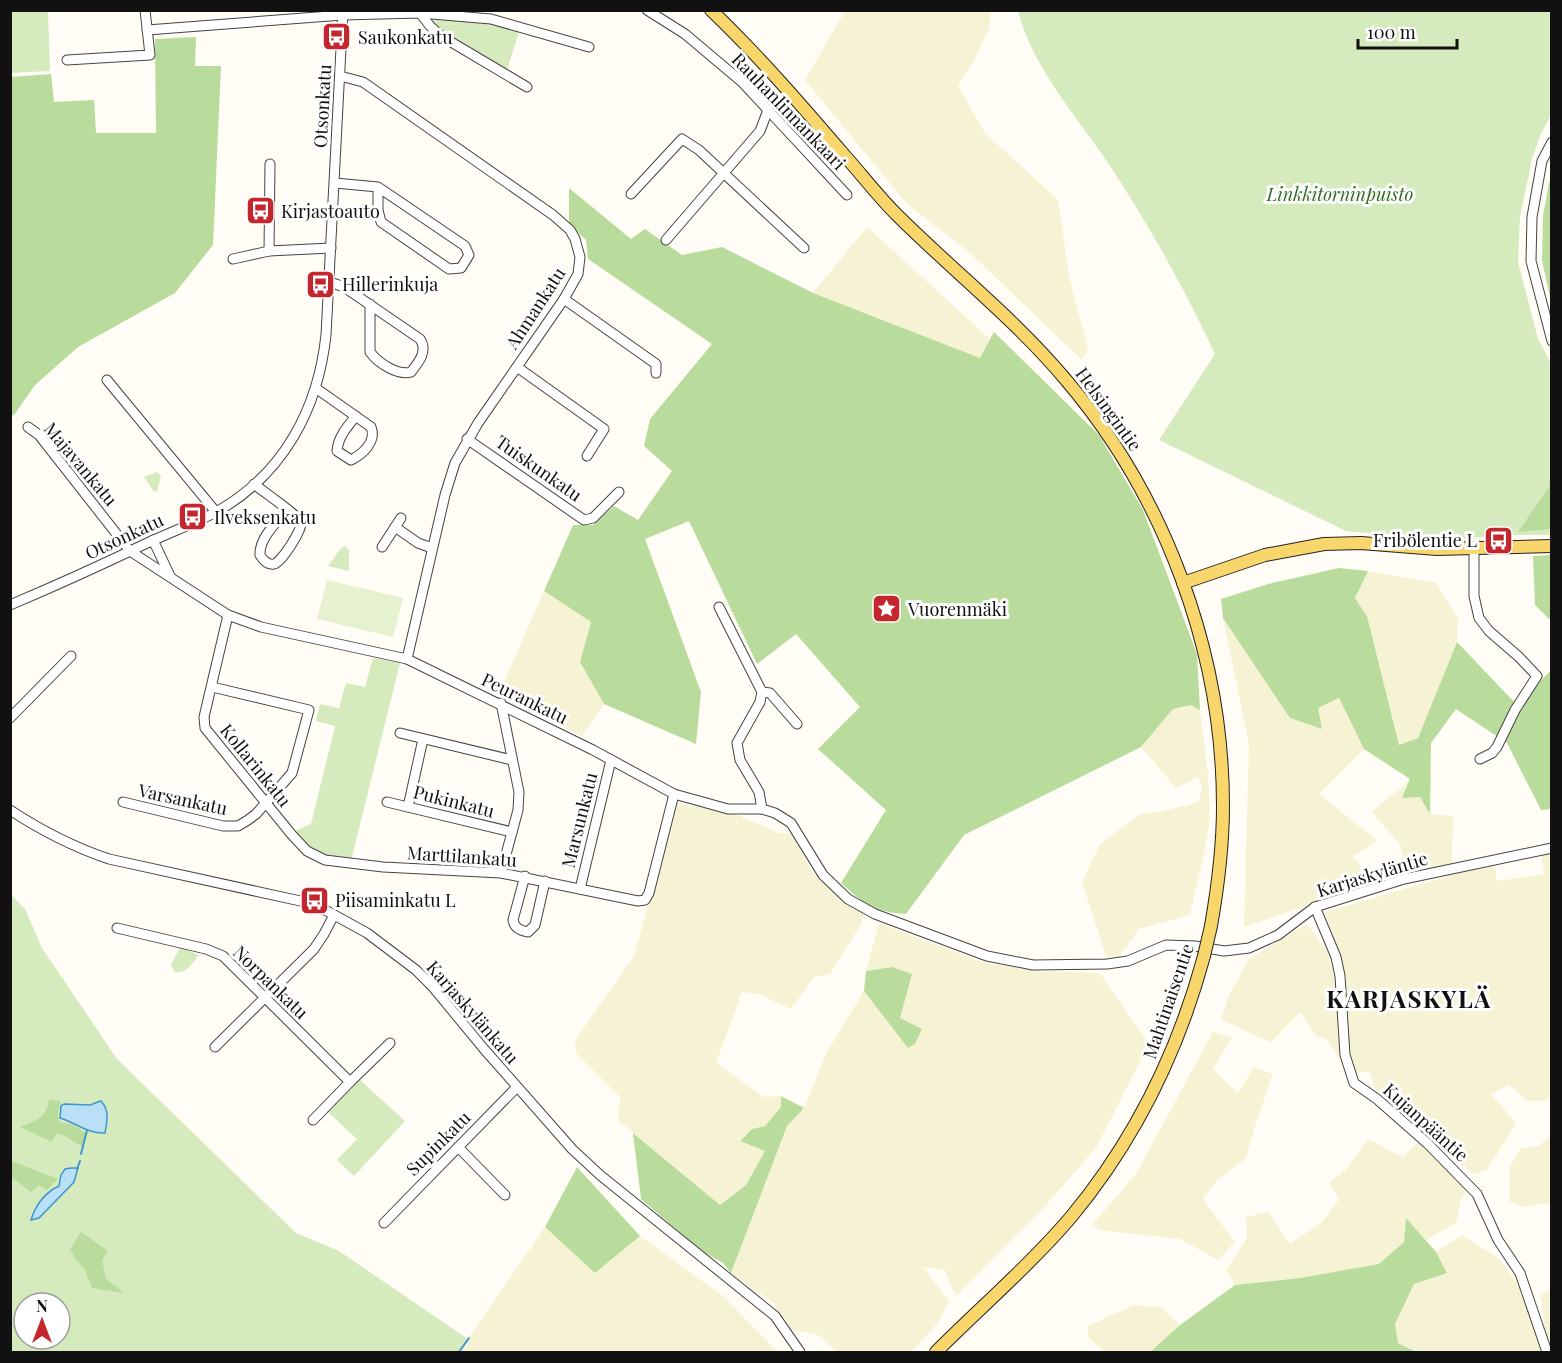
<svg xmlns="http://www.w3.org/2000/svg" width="1562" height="1363" font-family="'Playfair Display',serif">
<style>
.farmland{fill:#f6f3d4}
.green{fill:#d5ebbd;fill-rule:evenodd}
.forest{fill:#b9dc9c}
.pitch{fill:#e6f2cf}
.water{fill:#b9e0f7;stroke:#3f96cf;stroke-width:1.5}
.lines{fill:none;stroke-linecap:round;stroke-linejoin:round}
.stream{stroke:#3f96cf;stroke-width:2}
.minor-casing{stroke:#444;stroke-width:11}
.major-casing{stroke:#222;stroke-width:14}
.minor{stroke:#fff;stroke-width:9}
.major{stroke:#f9d66b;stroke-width:12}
.major-bridge-casing{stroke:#222;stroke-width:14;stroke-linecap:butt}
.major-bridge{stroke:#f9d66b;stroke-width:12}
.labels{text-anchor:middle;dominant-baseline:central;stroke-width:6;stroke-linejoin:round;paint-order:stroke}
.poi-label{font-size:18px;fill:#111;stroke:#fff;text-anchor:start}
.street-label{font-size:18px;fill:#111;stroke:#fff}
.park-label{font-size:18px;font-style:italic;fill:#2f6b1f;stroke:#fff}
.district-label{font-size:24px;font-weight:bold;letter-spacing:1.5px;fill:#111;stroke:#fff}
</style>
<rect width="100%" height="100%" fill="#fffdf5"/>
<g class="farmland">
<polygon points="845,11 991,11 989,28 974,60 958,86 985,133 1058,200 1069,276 1088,349 1082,360 969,252 907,204 805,80"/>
<polygon points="867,227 990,339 980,358 813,293"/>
<polygon points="1368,571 1436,583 1458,619 1457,642 1418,738 1399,745 1367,616 1355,598"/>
<polygon points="544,591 591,622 580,662 604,704 582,736 498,696"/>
<polygon points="1223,618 1290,718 1321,729 1317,708 1339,697 1364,749 1319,794 1378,841 1353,856 1373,883 1244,927 1249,744"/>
<polygon points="1191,705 1200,710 1208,775 1210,818 1205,849 1190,915 1139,929 1118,958 1106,956 1082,882 1100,844 1142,813 1159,812 1199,802 1202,785 1198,777 1176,788 1141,747 1173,709"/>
<polygon points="1411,779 1403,798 1420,797 1430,814 1453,816 1452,864 1404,873 1401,846 1372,812"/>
<polygon points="677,803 733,813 779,833 792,834 812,871 864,915 860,926 830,974 814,977 791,1009 759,994 742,992 716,1063 764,1097 781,1096 781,1107 765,1126 752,1129 740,1140 765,1151 746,1185 720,1205 618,1120 620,1097 576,1053 575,1040 634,956"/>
<polygon points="1551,853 1551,1095 1546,1101 1528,1101 1509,1085 1491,1094 1516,1123 1487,1170 1475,1174 1449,1157 1454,1144 1428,1123 1413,1122 1376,1090 1369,1071 1354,1074 1351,1064 1345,1012 1343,964 1325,912 1494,863 1497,881 1544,874 1541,855"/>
<polygon points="879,923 982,962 1039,971 1100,973 1149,1044 1096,1148 1045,1206 957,1295 953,1291 945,1270 923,1267 949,1301 937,1324 911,1352 837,1352 818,1335 792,1330 773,1303 731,1273 787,1126 804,1108 827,1052 864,991 908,1048 922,1029 900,1018 892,967 866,971"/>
<polygon points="1307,924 1327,951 1336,982 1340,1059 1326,1039 1316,1036 1300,1012 1271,1042 1221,1020 1229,995 1249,959"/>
<polygon points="1213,1032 1232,1038 1213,1069 1238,1093 1254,1067 1273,1074 1256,1123 1246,1158 1218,1179 1203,1199 1235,1242 1218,1260 1180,1239 1100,1230 1092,1225 1136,1174"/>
<polygon points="1551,1135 1551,1208 1549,1203 1524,1207 1509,1201 1510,1167 1520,1149 1539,1146"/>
<polygon points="1368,1139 1403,1157 1419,1142 1467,1187 1460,1202 1457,1222 1425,1241 1406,1218 1404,1242 1380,1264 1300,1278 1235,1285 1226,1270 1247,1238 1246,1217 1268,1212 1290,1244 1322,1222 1339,1199 1329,1183 1346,1170"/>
<polygon points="545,1227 595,1273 640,1236 723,1296 778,1352 459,1352"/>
<polygon points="1462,1235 1498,1258 1520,1287 1543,1352 1416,1352 1398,1343 1395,1324 1414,1284 1447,1273 1436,1252"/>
<polygon points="1551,1289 1551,1345 1545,1333 1541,1295"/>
<polygon points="1133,1305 1160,1307 1180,1325 1150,1352 1104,1352 1089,1338 1087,1327"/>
</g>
<g class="green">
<polygon points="11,10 48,11 50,71 11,73"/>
<path d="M1018,11H1551V115L1540,136L1532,159L1520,217L1518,262L1538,339L1551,363V535H1500L1461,539L1411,537L1346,531L1159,440L1215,354C1184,288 1148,223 1108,163C1075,114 1033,68 1018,11Z"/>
<polygon points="432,18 492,24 519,32 507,70 434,25"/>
<polygon points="157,472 161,476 157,491 154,492 144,477"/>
<polygon points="345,546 349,550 349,571 328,566 341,548"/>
<path d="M373,658L400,663L351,861C324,854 313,855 295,831L311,824L335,726L316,721L320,704L339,708L346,683L365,687Z"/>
<path d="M10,894L25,909L42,948L117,1059L296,1233L339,1251L468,1339L459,1352H11ZM24,1303H60V1339H24Z"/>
<path d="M180,947L199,955C192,963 187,974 175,972L171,965Z"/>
<polygon points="359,1079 405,1121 354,1176 337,1160 357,1139 328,1112"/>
</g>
<g class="forest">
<polygon points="196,37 195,66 221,66 213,245 175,293 78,347 35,385 14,415 11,416 11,77 51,74 54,102 94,100 96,133 156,133 155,39"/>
<polygon points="1551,173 1551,302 1542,260 1543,216"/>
<path d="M569,188L631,239L645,229L682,255L722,247L813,293L980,358L994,332L1099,435L1143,510L1197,654L1200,710L1191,705L1173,709L1141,747L964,835L906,914C874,912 864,904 841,883L886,810L818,749L860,707L796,634L757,664L689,521L645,539L701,692L696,744L604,704L580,662L591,622L544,591L573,525H593L614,506L638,520L672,471L644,446L650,419L712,344L588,259L586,240L569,224Z"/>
<polygon points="1551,484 1551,529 1518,532"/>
<polygon points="1551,555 1552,555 1551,621 1535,605 1533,556"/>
<polygon points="1339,568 1368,571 1355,598 1367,616 1399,745 1418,738 1457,642 1517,705 1551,670 1551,809 1541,810 1507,743 1456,709 1431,743 1430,814 1420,797 1402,798 1410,779 1364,749 1339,698 1318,708 1322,729 1290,718 1223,618 1221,599 1268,584"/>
<polygon points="892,967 912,974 900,1018 922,1029 915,1044 908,1048 864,991 866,971"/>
<polygon points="781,1096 804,1108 787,1126 731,1273 723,1263 700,1250 641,1199 633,1133 720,1205 746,1185 765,1151 740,1141 752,1129 765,1126 781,1107"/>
<path d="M49,1100L61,1101L58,1112L59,1122L73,1125L86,1133L83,1147L61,1134H56L52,1142L20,1127C34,1122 47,1117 49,1100Z"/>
<polygon points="11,1161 58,1179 47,1190 39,1185 31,1192 11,1177"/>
<polygon points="577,1167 640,1236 595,1273 545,1227"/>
<polygon points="1406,1218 1436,1252 1447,1273 1414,1284 1395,1324 1398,1343 1416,1352 1150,1352 1180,1325 1235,1285 1300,1278 1379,1264 1404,1242"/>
<polygon points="81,1232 108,1251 102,1260 106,1279 124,1293 92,1288 85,1270 75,1258 70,1249"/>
</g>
<polygon class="pitch" points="327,580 403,598 393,637 317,619"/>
<g class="water">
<path d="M101,1101C110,1111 107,1121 105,1133C88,1134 76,1123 60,1118L61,1106L64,1104L90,1105Z"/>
<path d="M71,1168H78L74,1182L39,1218L31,1220C35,1206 45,1192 59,1186L61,1175L65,1169Z"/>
</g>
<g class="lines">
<g class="stream">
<polyline points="81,1154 87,1130"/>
<polyline points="77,1169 80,1161"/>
<polyline points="459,1352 469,1338"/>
</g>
<defs>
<g id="minor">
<polyline points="647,10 685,34 742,82 847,195"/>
<polyline points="420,13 430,26 441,36 527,87"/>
<polyline points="147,30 343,15 420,13 491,19 589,47"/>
<polyline points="67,60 150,55 145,10"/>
<polyline points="340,76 363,82 553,215 570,230 575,239 580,257 578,274 564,299 478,423 455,463 445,495 407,659"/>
<polyline points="1552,142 1542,161 1532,217 1531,261 1552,341"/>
<polyline points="270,164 269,251 331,248"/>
<polyline points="335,183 378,187 378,210 381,222 449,269 461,268 469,255 465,246 378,187"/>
<polyline points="631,194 682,139 699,150 804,248"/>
<polyline points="666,240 760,131 768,110"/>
<polyline points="233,259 269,251"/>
<path d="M330,282L344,287L420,339C428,351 419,362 411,372C398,376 378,363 370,352V304"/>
<polyline points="564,299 656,364 656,373"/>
<polyline points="517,367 604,429 587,456"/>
<polyline points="107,380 216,512"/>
<path d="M317,389L371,427C377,441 363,454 351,460L337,451C338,437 347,427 356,416"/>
<polyline points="28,427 39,435 130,551 228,615 261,627 407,659 593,750 674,794 728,809 762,809 775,813 791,823 823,875 848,899 875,914 987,956 1033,965 1107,964 1128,961 1166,945 1195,946 1224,951 1249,948 1278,935 1315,907 1404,879 1552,848"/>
<polyline points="467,439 584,520 593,518 619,492"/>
<path d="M254,484C262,491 298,515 301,522C303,529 281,563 274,564C268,565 263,560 260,555C259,538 277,522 287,510"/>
<polyline points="395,527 418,543 432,548"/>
<polyline points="153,540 170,576"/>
<polyline points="382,547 401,518"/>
<polyline points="1474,549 1474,596 1479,618 1489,631 1519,657 1537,676 1515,710 1497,747 1492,753 1480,759"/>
<path d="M10,605C55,586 99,566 143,545C168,533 194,524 218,511C284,473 318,409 326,335L343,10"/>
<polyline points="719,607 762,692 760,702 737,743 740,760 759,792 762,809"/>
<polyline points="228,615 204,717 205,728 292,835 307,851 325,860 383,867 501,873 638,901 645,900 649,893 674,794"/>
<polyline points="762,692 770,693 797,724"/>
<polyline points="501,703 519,792 518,810 501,873"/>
<polyline points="10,718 71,656"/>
<polyline points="400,733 512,760"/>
<polyline points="123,802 223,826 238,826 248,820 256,814 292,773 309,710 212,687"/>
<polyline points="387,802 512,832"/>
<polyline points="408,807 423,739"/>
<path d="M10,810C42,831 73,847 109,859L305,902L327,911L367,933L416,970L432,986L484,1049L572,1149L600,1175L775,1316L800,1352"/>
<path d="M525,876L513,920C515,929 520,930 528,932L535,925L545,881"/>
<polyline points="580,889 611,760"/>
<polyline points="1315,907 1336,957 1340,976 1345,1055 1354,1083 1377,1099 1427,1143 1477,1194 1498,1240 1520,1273 1547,1352"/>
<polyline points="117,928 206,949 223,956 350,1082 313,1120"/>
<polyline points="215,1047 314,949 324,934 334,915"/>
<polyline points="350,1082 390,1043"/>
<polyline points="458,1147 505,1195"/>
<polyline points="384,1223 517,1087"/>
</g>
<g id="major">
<path d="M711,10C759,56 802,106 845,156C862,175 878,196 896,214C952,270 1015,319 1066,380C1165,496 1223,652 1223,806C1223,846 1218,886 1211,926"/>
<polyline points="1183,583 1265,555 1324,544 1361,543 1437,549 1552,546"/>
<path d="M936,1352C981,1307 1030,1265 1071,1217C1135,1140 1178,1052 1204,956"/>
</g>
</defs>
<use href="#minor" class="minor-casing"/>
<use href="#major" class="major-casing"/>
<use href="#minor" class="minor"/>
<use href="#major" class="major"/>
<defs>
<polyline id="major-bridge" points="1204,956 1211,926"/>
</defs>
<use href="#major-bridge" class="major-bridge-casing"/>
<use href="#major-bridge" class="major-bridge"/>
</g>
<defs>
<symbol id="bus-square" viewBox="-11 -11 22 22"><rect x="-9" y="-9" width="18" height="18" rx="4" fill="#c4262e" stroke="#fff"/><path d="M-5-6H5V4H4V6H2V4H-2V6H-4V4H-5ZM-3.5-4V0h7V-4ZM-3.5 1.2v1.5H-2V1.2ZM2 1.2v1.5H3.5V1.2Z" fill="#fff"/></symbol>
<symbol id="sight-square" viewBox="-11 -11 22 22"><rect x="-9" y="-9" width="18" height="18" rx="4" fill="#c4262e" stroke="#fff"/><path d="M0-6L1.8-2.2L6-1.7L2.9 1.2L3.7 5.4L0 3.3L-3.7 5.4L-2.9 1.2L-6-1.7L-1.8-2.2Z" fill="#fff"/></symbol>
</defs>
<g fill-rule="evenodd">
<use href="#bus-square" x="320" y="20" width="33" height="33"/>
<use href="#bus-square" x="244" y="194" width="33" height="33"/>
<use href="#bus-square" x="304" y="268" width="33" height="33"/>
<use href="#bus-square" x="176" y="500" width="33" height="33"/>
<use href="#bus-square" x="1482" y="524" width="33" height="33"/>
<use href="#sight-square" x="870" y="592" width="33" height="33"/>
<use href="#bus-square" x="298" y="884" width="33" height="33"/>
</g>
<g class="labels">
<g class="poi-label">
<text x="358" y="37">Saukonkatu</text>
<text x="281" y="211">Kirjastoauto</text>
<text x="342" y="284">Hillerinkuja</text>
<text x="214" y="517">Ilveksenkatu</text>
<text x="1477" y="540" text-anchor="end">Fribölentie L</text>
<text x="908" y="609">Vuorenmäki</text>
<text x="335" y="900">Piisaminkatu L</text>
</g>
<g class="street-label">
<text transform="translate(322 106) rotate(-87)">Otsonkatu</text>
<text transform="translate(789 111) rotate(46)">Rauhanlinnankaari</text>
<text transform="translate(535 308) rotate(-57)">Ahmankatu</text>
<text transform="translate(1109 409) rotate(54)">Helsingintie</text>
<text transform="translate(81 464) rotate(50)">Majavankatu</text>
<text transform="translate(539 468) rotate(35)">Tuiskunkatu</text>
<text transform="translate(124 536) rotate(-25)">Otsonkatu</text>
<text transform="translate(525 698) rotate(26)">Peurankatu</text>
<text transform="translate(256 765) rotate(51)">Kollarinkatu</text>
<text transform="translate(183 799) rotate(12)">Varsankatu</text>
<text transform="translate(454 801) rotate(14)">Pukinkatu</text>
<text transform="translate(579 820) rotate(-76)">Marsunkatu</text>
<text transform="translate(462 856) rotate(4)">Marttilankatu</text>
<text transform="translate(1372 874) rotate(-17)">Karjaskyläntie</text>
<text transform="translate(271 982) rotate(44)">Norpankatu</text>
<text transform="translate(1168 1001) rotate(-71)">Mahtinaisentie</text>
<text transform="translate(473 1012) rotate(49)">Karjaskylänkatu</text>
<text transform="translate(1426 1122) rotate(42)">Kujanpääntie</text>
<text transform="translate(438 1143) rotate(-45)">Supinkatu</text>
</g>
<g class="park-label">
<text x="1340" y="194">Linkkitorninpuisto</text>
</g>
<g class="district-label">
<text x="1409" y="998">KARJASKYLÄ</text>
</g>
</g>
<rect width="1562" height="1363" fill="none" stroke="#111111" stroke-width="24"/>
<g transform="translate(42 1321)"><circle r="28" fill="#ffffff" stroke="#a0a0a0" stroke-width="1.5"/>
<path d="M0-4.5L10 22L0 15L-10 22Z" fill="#c4262e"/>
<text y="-9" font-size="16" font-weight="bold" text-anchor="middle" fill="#111111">N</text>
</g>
<path d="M1358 39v9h99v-9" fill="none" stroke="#111111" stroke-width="3"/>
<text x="1367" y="39" font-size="18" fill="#111111" stroke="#ffffff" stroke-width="4.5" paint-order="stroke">100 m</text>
</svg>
